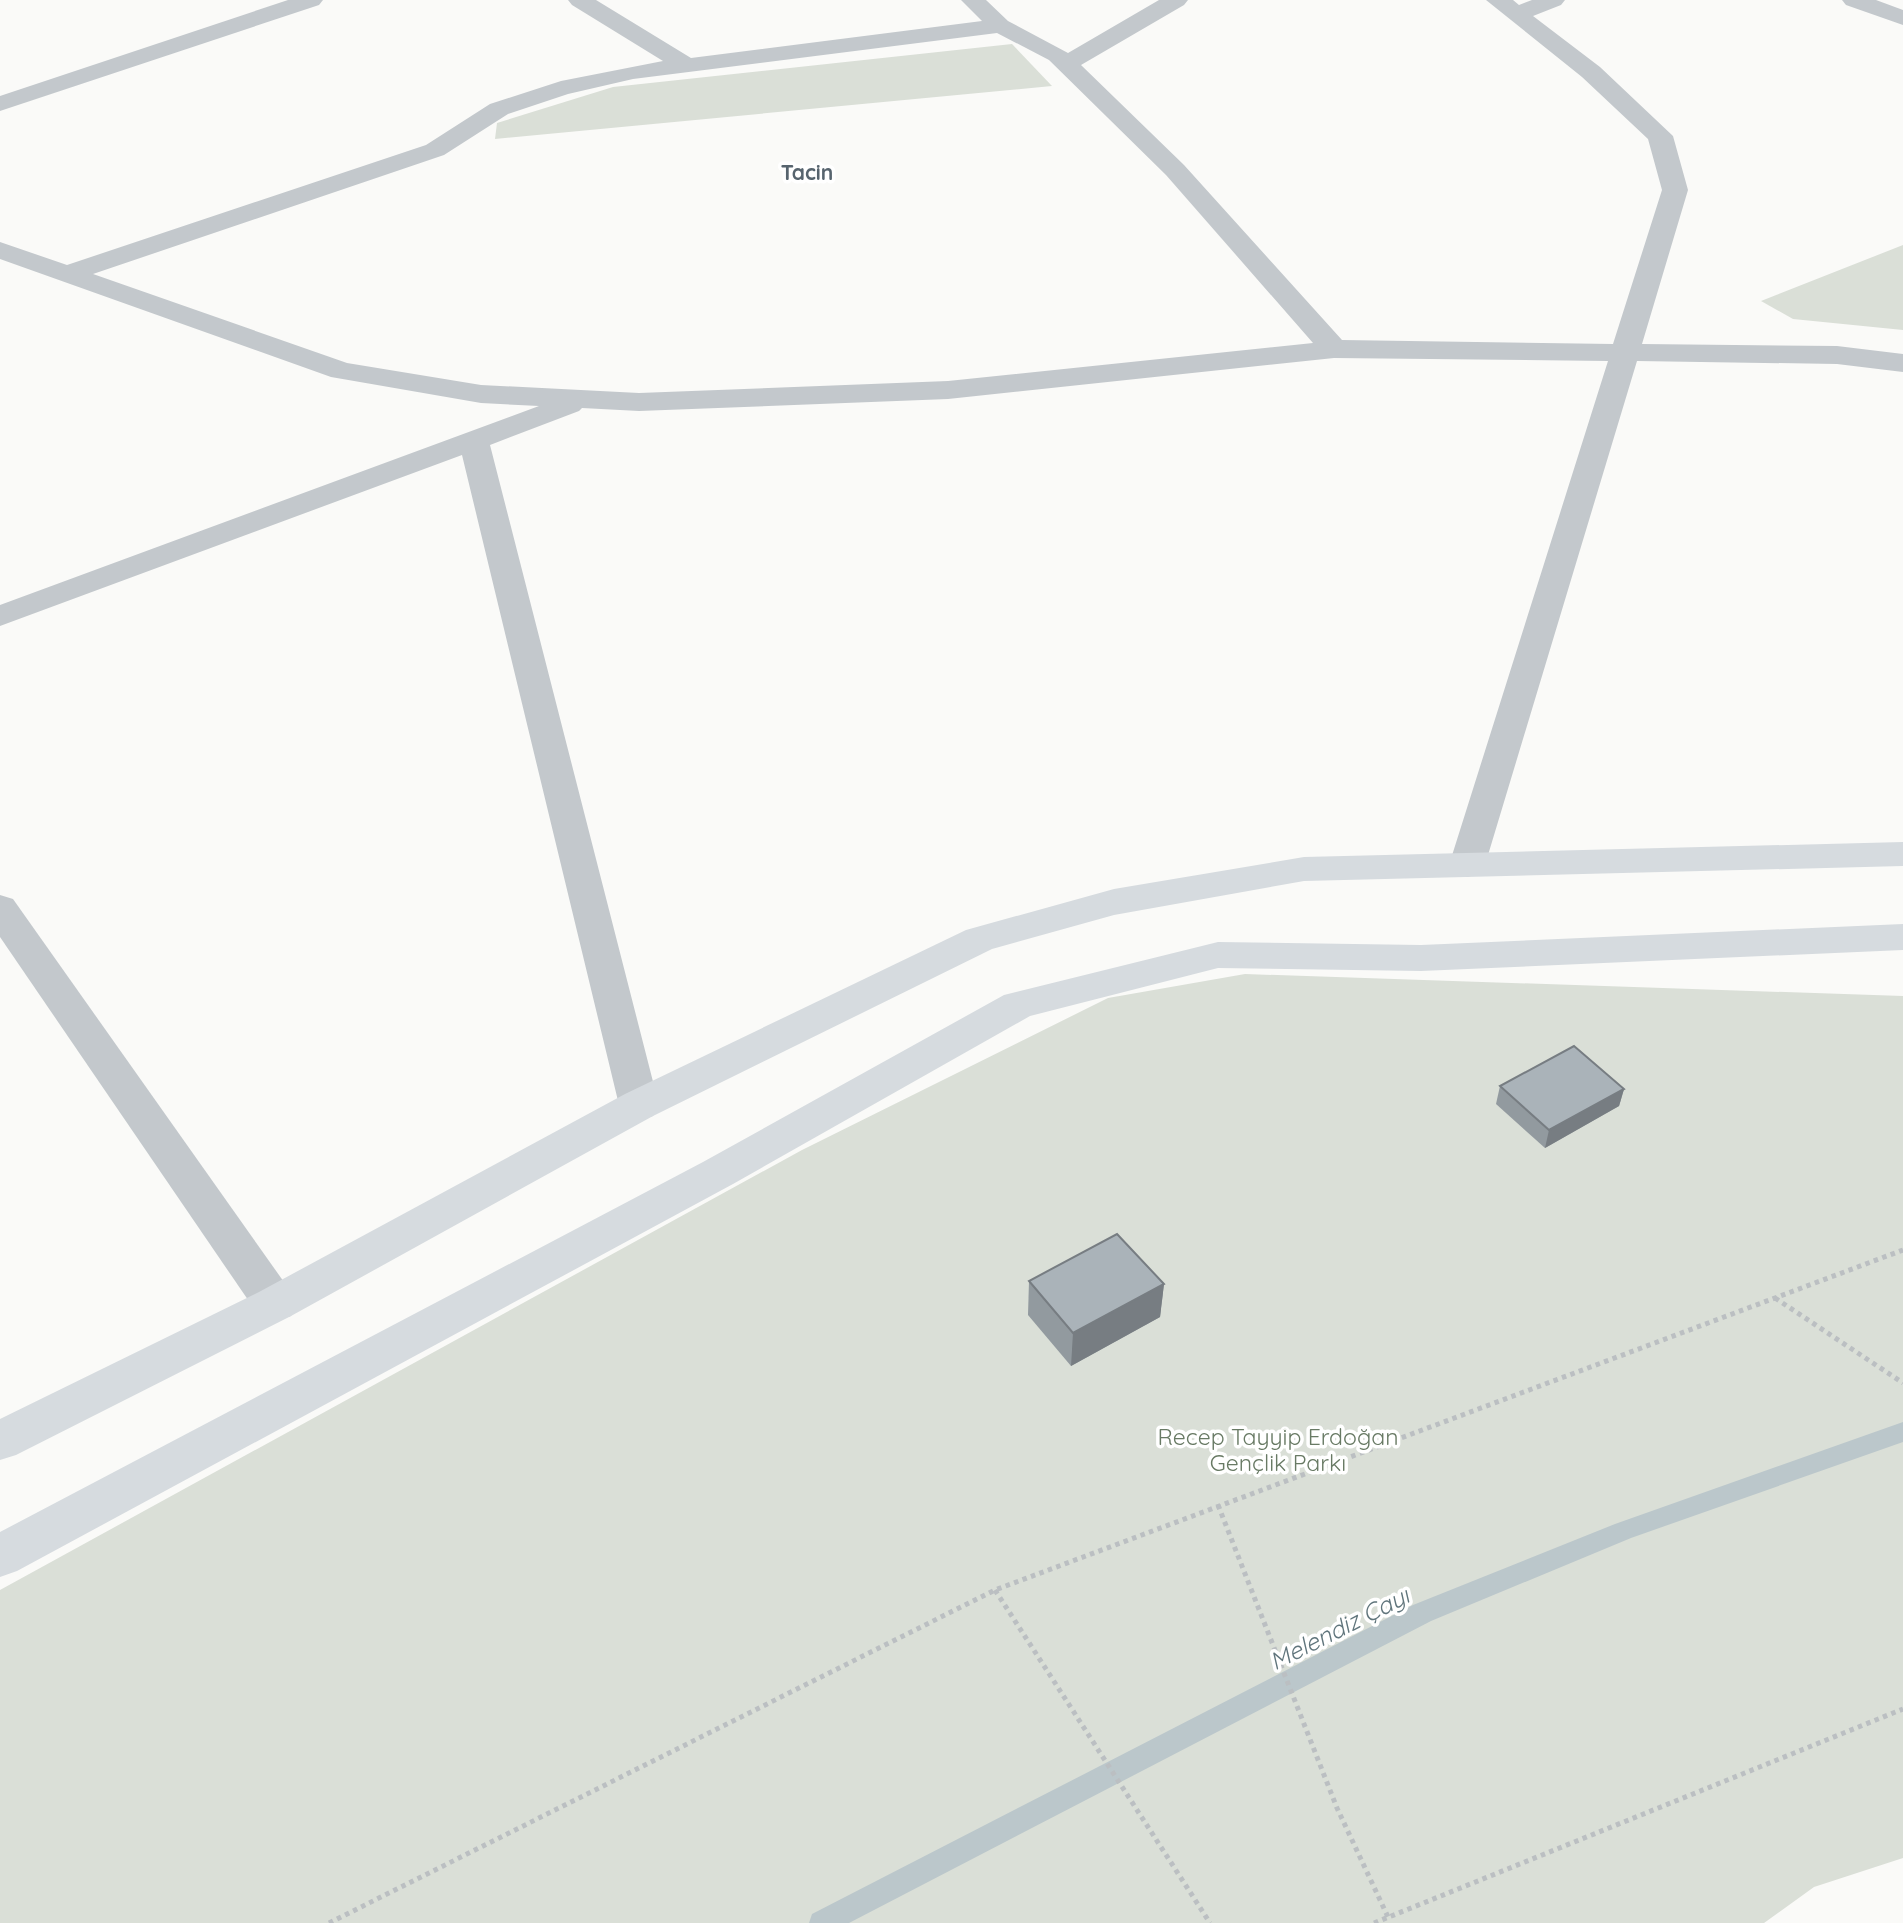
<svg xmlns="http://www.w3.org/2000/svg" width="1903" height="1923" font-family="Quicksand,sans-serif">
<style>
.green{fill:#dadfd7}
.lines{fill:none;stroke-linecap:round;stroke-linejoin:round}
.stream{fill:#bbc7cb;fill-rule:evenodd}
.path{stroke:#bbbfc2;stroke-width:5;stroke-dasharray:4.5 4.5;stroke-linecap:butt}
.minor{fill:#c3c8cc;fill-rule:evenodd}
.major{fill:#d6dbdf;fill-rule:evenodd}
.wall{fill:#929a9f}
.shaded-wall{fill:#777d82}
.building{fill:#aab3b9;stroke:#777d82;stroke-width:2}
.labels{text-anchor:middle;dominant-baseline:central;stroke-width:7;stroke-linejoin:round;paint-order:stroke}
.far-district-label{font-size:21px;font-weight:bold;fill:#57646e;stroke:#fff}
.near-park-label{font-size:23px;fill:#687a64;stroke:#fff}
.near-water-label{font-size:24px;font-style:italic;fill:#60757c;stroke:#fff}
</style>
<rect width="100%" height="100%" fill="#fafaf8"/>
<g class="green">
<polygon points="1012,44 1052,86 495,139 497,123 613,87"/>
<polygon points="1903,245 1903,330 1793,319 1761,301"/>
<polygon points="1245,974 1903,996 1903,1858 1814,1887 1764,1923 0,1923 0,1590 802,1150 1108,998"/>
</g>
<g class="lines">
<polygon class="stream" points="1903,1422 1903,1442 1631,1538 1431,1621 849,1923 809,1923 812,1914 1413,1605 1615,1524"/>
<g class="path">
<polyline points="1775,1298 1903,1383"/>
<polyline points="1218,1505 1337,1808 1388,1917"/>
<polyline points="995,1590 1210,1923"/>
<polyline points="329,1923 995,1590 1903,1250"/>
<polyline points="1374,1923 1903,1709"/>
</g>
<g class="minor">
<polygon points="288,0 323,0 319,5 0,111 0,96"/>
<path d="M568,0H596L691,58L982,21L961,0H986L1008,21L1068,53L1159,0H1188L1184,5L1081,65L1184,165L1342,340L1613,344L1662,190L1648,139L1582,77L1486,0H1513L1519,5L1532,0H1565L1561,5L1533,16L1600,67L1673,136L1688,190L1642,344L1837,346L1903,354V372L1837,364L1637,361L1485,865L1480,874L1467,877L1454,874L1449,865L1608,361L1334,358L948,399L639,411L582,408L579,411L490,445L659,1105L653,1116L639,1120L625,1116L619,1105L462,455L0,626V605L539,406L481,403L331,377L0,259V242L67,265L426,145L490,104L561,81L663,61L572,5ZM997,33L1049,60L1166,175L1313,343L948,381L639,393L481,385L347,363L93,274L444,155L508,114L568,94L633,79Z"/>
<polygon points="1842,0 1876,0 1903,10 1903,25 1846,5"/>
<polygon points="0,895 13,899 291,1292 297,1304 291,1316 275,1321 259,1316 0,937"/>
</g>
<g class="major">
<polygon points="1903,842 1903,866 1304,881 1114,915 992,949 653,1116 291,1316 16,1455 0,1460 0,1419 259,1292 625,1094 966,930 1114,889 1304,857"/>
<polygon points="1903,924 1903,950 1421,971 1218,968 1030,1016 733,1184 17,1571 0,1577 0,1532 703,1162 1004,995 1218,942 1421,945"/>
</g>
</g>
<g class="wall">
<polygon points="1500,1086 1624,1089 1619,1106 1545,1148 1496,1104"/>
<polygon points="1029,1281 1164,1284 1160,1317 1071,1366 1028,1315"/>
</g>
<g class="shaded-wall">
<polygon points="1624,1089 1619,1106 1545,1148 1549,1130"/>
<polygon points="1164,1284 1160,1317 1071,1366 1073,1333"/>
</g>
<g class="building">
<polygon points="1574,1046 1624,1089 1549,1130 1500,1086"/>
<polygon points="1117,1234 1164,1284 1073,1333 1029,1281"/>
</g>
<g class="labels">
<g class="far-district-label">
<text x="807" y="172">Tacin</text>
</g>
<g class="near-park-label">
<text x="1278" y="1436">Recep Tayyip Erdoğan<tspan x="1278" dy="26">Gençlik Parkı</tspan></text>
</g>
<g class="near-water-label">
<text transform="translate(1339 1628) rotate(-27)">Melendiz Çayı</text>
</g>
</g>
</svg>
